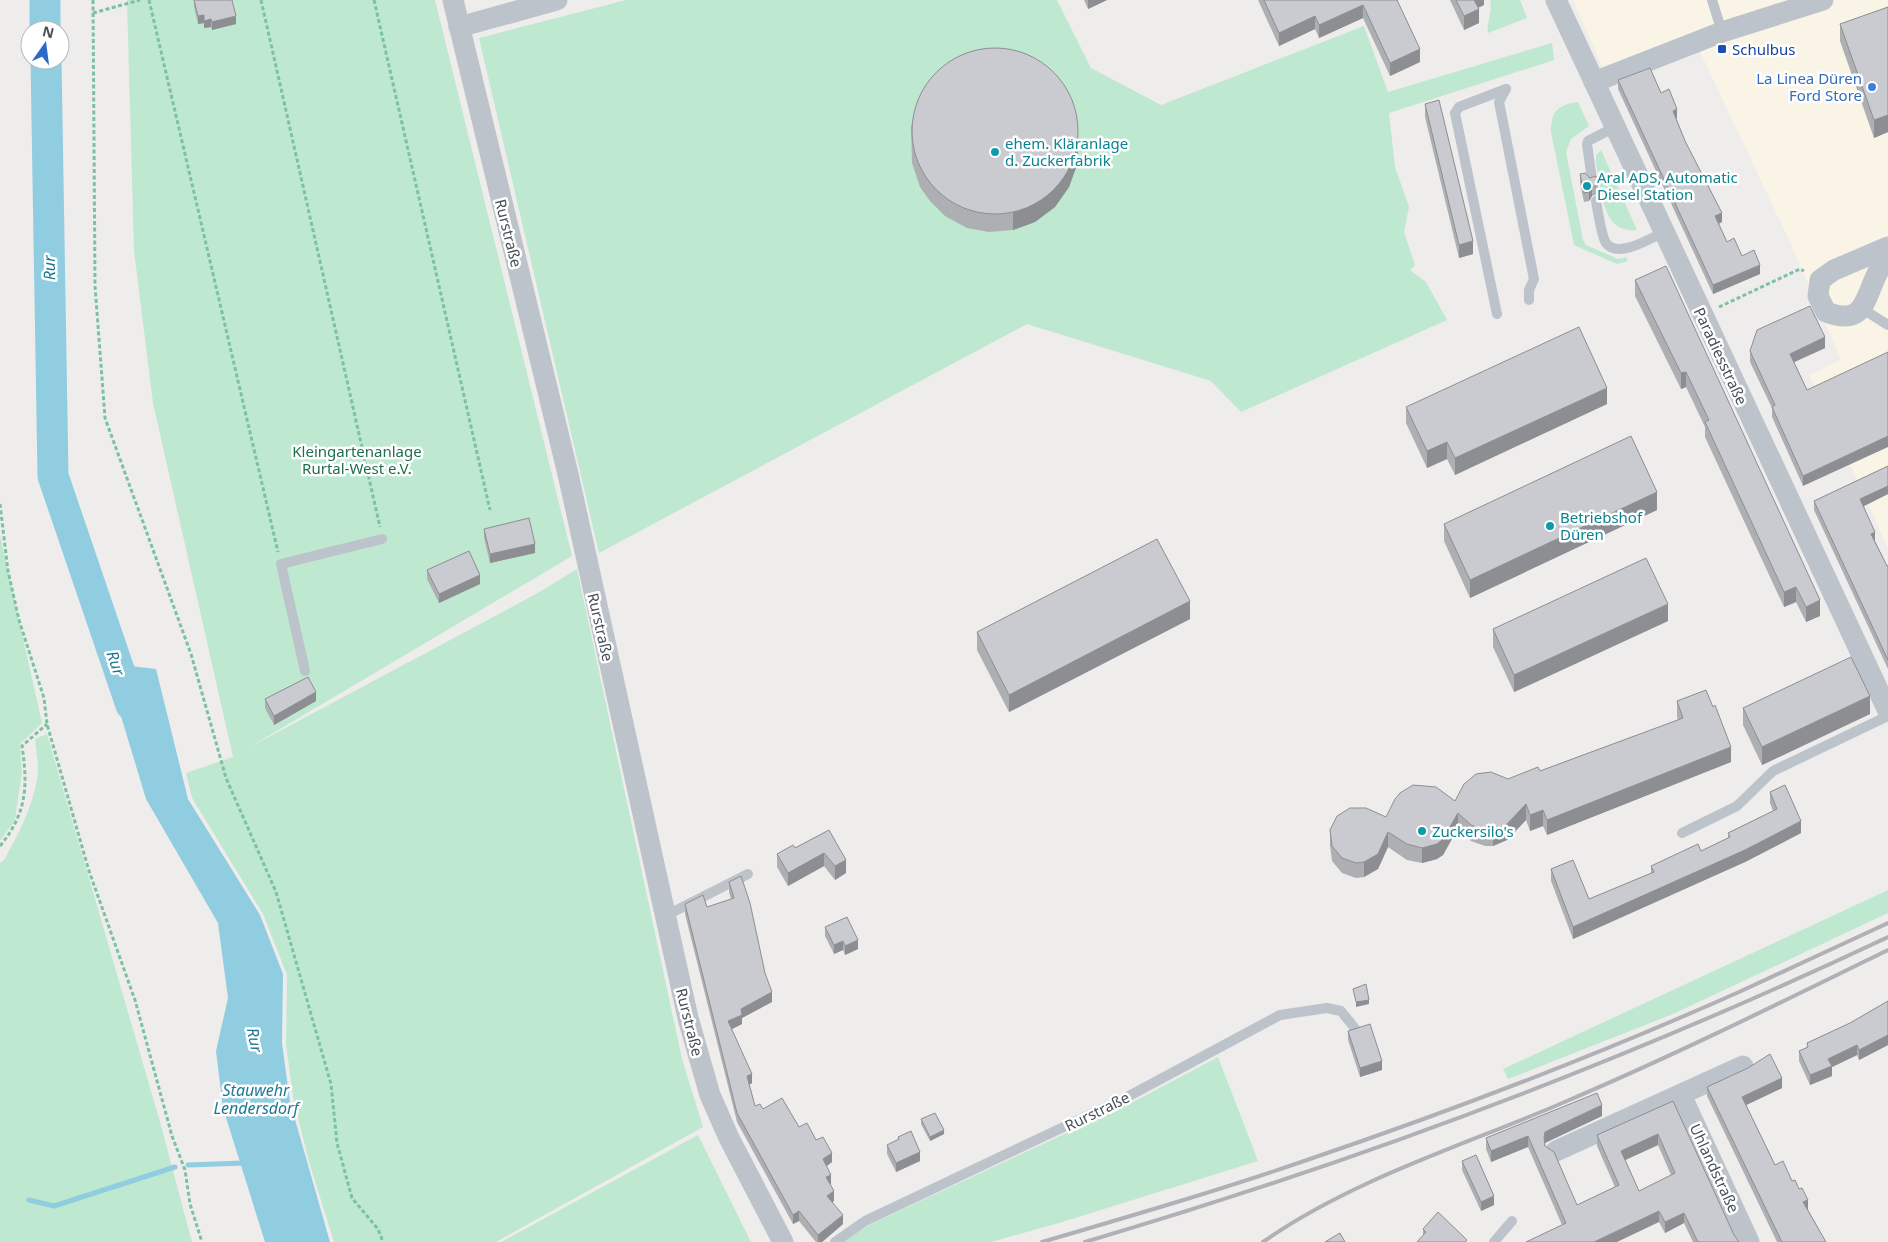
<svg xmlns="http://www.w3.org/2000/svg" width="1888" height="1242" font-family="'Noto Sans',sans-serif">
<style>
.commercial{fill:#f9f4e6}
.green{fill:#bee8d0}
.water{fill:#90cde1}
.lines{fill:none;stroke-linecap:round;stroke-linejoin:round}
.stream{stroke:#90cde1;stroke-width:5}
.river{stroke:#90cde1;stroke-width:31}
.path{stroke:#7bc2a2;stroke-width:3;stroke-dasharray:4 2.5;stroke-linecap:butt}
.lane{stroke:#bcc3ca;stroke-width:10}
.street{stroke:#bcc3ca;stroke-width:21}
.rail{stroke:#afb1b6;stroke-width:4}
.wall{fill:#aeafb3;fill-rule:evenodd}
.shaded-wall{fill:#8d8e92}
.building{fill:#cacbd0;stroke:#8d8e92;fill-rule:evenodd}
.transit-dot{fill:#1a4fb4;stroke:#fff;stroke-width:2}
.shop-dot{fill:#3f7fe0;stroke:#fff;stroke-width:2}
.culture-dot{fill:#0f9aa8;stroke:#fff;stroke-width:2}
.labels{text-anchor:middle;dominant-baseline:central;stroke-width:5;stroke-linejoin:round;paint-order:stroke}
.transit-label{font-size:15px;fill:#164399;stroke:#fff;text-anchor:start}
.shop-label{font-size:15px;fill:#366cbe;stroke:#fff;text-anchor:end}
.culture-label{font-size:15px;fill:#0d838f;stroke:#fff;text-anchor:start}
.street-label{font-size:15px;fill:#474f57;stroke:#fff}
.park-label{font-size:15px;fill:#206f4b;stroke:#fff}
.water-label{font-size:16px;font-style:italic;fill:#1c7795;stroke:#fff}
</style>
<rect width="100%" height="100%" fill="#efecec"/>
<polygon class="commercial" points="1573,0 1888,0 1888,548 1809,375 1841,360 1789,240 1694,39 1605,73"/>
<g class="green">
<polygon points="127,0 435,0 572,556 248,748 536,594 577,569 682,1059 703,1127 496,1242 334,1242 309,1162 294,1102 286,1045 287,975 263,914 192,798 186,773 233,757 153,403 134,251"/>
<polygon points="626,0 1057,0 1091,68 1161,105 1364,26 1388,92 1552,43 1554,60 1389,113 1395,167 1409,207 1404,232 1415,265 1410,270 1426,282 1447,320 1241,412 1211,381 1027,324 599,553 479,38"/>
<path d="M1490,0H1520L1527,18L1488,33C1486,22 1493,13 1490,0Z"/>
<path d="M1578,102L1589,126L1571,139L1566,152L1583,240L1586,245L1618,259L1626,257L1628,261L1617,264L1574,245L1551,132C1551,111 1558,105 1578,102Z"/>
<path d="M1601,150L1637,230C1602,235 1601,188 1596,163V155Z"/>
<polygon points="0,535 42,723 20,744 22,772 15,820 0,841"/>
<path d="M47,734L160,1122L192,1242H0V863L4,860C19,833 35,803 38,771C38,761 36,750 35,739Z"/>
<polygon points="1888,890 1888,913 1673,1014 1508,1079 1503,1069"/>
<polygon points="1218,1057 1258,1161 1059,1223 991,1242 842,1242 869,1225 1135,1101"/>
<polygon points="698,1135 751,1242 501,1242"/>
</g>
<polygon class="water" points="105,663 156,669 188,799 260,915 283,974 282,1043 290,1102 330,1242 265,1242 223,1108 216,1051 228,998 218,923 146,799"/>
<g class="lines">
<g class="stream">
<polyline points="188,1165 245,1163"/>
<polyline points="29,1200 54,1206 175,1167"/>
</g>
<g class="river">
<polyline points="45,0 45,30"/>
<polyline points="46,60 53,476 131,705"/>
</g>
<g class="path">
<polyline points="93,0 95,286 105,418 191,654 226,778 276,892 331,1084 337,1143 352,1198 378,1229 383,1242"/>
<polyline points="149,0 278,552"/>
<polyline points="261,0 380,527"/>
<polyline points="374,0 490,510"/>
<polyline points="93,13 140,0"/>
<polyline points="1719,307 1800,269 1804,271"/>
<polyline points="0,504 8,571 19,620 44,698 47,724 89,871 135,1000 172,1136 185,1170 190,1204 202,1242"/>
<path d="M0,846C27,813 28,786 22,746L47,724"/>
</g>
<g class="lane">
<polyline points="1712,0 1722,32"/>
<polyline points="1506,89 1499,102 1534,279 1529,290 1529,300"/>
<polyline points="1592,180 1587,144 1588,141 1615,127"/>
<path d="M1596,201C1598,211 1601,235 1606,243C1618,259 1651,238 1664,232"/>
<polyline points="1861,308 1888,325"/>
<polyline points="1497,314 1455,113 1459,107 1506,89"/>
<polyline points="305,671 281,564 382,539"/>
<polyline points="1682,833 1737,806 1773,771 1888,716"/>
<polyline points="665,916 748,874"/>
<polyline points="835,1242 865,1221 1129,1096 1280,1015 1327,1008 1341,1011 1357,1031"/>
<polyline points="1494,1242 1512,1221"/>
</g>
<g class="street">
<polyline points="453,0 568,474 688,1018 710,1095 729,1138 783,1242"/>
<polyline points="1556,0 1888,711"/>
<polyline points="459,27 557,0"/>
<polyline points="1594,82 1722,32 1823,0"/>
<path d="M1888,247L1834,270L1820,280L1818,296L1826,312C1863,326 1864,302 1876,276C1879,269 1884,262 1888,256"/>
<polyline points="1681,1095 1749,1242"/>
<polyline points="1556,1151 1743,1066"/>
</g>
<g class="rail">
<path d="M1042,1242C1131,1216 1220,1190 1307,1160C1451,1111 1600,1054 1739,992C1789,969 1838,946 1888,923"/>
<path d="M1085,1242C1360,1161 1628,1060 1888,937"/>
<path d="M1263,1242C1351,1180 1462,1146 1560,1104C1671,1057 1780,1003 1888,950"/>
</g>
</g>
<g class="wall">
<polygon points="194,0 236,24 212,30 211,27 204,28 204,23 198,24 194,7"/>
<polygon points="1084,0 1107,0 1088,9"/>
<polygon points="1258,0 1397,0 1420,62 1390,76 1363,18 1319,38 1315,29 1279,46"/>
<polygon points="1450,0 1484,0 1484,5 1478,8 1479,23 1464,30"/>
<polygon points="1888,7 1888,132 1874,138 1840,41 1840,24"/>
<polygon points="1618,80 1661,93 1677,118 1676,118 1685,141 1722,222 1719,224 1727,242 1742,256 1760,274 1713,294 1618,89"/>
<polygon points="1425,104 1473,254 1459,258 1425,117"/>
<polygon points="911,125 1078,162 1069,187 1055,207 1035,222 1013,230 989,232 967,228 945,216 930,201 920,187 912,163"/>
<polygon points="1580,174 1598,185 1598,194 1592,196 1589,201 1584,202 1580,183"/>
<polygon points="1635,280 1820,616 1806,622 1796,602 1784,607 1705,437 1705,427 1686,387 1681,389 1635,296"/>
<polygon points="1825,348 1794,362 1807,390 1803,486 1772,417 1772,408 1750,362 1750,351"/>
<polygon points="1607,404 1455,475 1447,459 1427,468 1406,423 1406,407"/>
<polygon points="1888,466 1888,494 1864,506 1875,541 1887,566 1888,565 1888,669 1814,510 1814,501"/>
<polygon points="1657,510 1470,598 1444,541 1444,524"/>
<polygon points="484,529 535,553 490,563 484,538"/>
<polygon points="427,570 480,584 439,603 427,579"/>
<polygon points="1190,619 1009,712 977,650 977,632"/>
<polygon points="1668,621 1514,692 1493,647 1493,629"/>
<polygon points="265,699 316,701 274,725 265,708"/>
<polygon points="1677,701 1731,762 1547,835 1543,826 1530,831 1526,820 1507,840 1493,846 1485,846 1471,841 1458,828 1443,855 1437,859 1422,863 1407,860 1388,847 1378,869 1364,877 1356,878 1342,873 1332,861 1330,845 1330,830 1455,801 1508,779 1540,771 1678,720 1677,717"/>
<polygon points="1743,708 1870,714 1762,765 1743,725"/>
<polygon points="1770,792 1801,833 1745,862 1573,939 1551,881 1551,869 1589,899 1651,873 1651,866 1701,851 1728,838 1728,833 1773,811 1770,803"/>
<polygon points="829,830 846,873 835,880 824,866 788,886 777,867 777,854 795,848"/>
<polygon points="729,882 765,973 772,1002 742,1018 742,1024 732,1029 752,1083 749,1085 755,1106 763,1109 799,1127 816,1140 832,1162 826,1166 834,1201 832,1202 843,1224 822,1242 816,1242 799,1221 793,1224 737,1122 685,914 685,904 707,907 731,899 729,892"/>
<polygon points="825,927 858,949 845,955 843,950 834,954 825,936"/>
<polygon points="1888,1001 1888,1045 1859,1060 1857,1055 1832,1067 1832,1076 1810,1085 1799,1061 1799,1051 1807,1048 1807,1043 1850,1023"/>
<polygon points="1348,1031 1382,1070 1360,1077 1348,1040"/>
<polygon points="1707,1087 1782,1088 1746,1105 1775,1165 1792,1181 1826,1242 1777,1242 1707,1096"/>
<path d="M1673,1101L1734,1235L1739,1242H1693L1684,1223L1665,1233L1659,1222L1562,1225L1528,1147L1491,1162L1486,1149V1138L1602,1116L1545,1143V1145L1577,1205L1615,1187L1597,1146V1135ZM1658,1145L1671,1175L1639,1191L1625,1160Z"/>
<polygon points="921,1119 944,1134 930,1141 921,1124"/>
<polygon points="898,1137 920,1161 896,1172 887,1154 887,1145 898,1140"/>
<polygon points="1462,1161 1494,1205 1481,1211 1462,1170"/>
<polygon points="1423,1229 1467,1242 1423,1236"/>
</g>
<g class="shaded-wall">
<polygon points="1088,0 1107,0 1088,9"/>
<polygon points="1473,0 1484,0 1484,5 1473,10"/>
<polygon points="1363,5 1363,18 1319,38 1319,25"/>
<polygon points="1479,9 1479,23 1464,30 1464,16"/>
<polygon points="204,15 204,23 198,24 198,16"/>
<polygon points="236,16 236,24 212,30 212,22"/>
<polygon points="1315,16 1315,29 1279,46 1279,33"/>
<polygon points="211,19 211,27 204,28 204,21"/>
<polygon points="1420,49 1420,62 1390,76 1390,63"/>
<polygon points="1677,109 1677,118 1673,120 1673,111"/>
<polygon points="1888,115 1888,132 1874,138 1874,120"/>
<polygon points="1078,144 1078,162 1069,187 1055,207 1035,222 1013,230 1013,213"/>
<polygon points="1592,187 1592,196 1589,201 1589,192"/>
<polygon points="1722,213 1722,222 1715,225 1715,216"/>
<polygon points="1473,241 1473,254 1459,258 1459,245"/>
<polygon points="1760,265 1760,274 1713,294 1713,285"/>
<polygon points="1825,337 1825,348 1790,364 1790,354"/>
<polygon points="1686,372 1686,387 1681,389 1681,373"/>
<polygon points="1607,388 1607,404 1455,475 1455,458"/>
<polygon points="1888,436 1888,447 1803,486 1803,476"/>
<polygon points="1447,442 1447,459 1427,468 1427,451"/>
<polygon points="1888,486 1888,494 1860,508 1860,499"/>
<polygon points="1657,492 1657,510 1470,598 1470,580"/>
<polygon points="1875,532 1875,541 1871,543 1871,534"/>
<polygon points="535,544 535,553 490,563 490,554"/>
<polygon points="480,575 480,584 439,603 439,594"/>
<polygon points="1796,587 1796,602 1784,607 1784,592"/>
<polygon points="1820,600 1820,616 1806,622 1806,607"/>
<polygon points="1190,601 1190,619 1009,712 1009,695"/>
<polygon points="1668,604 1668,621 1514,692 1514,675"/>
<polygon points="316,692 316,701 274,725 274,716"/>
<polygon points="1870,696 1870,714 1762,765 1762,747"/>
<polygon points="1731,747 1731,762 1547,835 1547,820"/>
<polygon points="1526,804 1526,820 1507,840 1493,846 1493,831"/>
<polygon points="1543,810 1543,826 1530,831 1530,815"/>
<polygon points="1458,813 1458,828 1443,855 1437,859 1422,863 1422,848"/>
<polygon points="1801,821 1801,833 1745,862 1573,939 1573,927"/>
<polygon points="1388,832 1388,847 1378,869 1364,877 1364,862"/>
<polygon points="824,853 824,866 788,886 788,873"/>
<polygon points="846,860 846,873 835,880 835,866"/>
<polygon points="858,940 858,949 845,955 845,946"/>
<polygon points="843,941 843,950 834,954 834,945"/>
<polygon points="772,992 772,1002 742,1018 742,1024 728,1031 728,1021 741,1009"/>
<polygon points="1369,1000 1369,1004 1356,1007 1356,1002"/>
<polygon points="1888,1035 1888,1045 1859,1060 1859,1050"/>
<polygon points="1857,1045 1857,1055 1832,1067 1832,1076 1810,1085 1810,1075 1828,1059"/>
<polygon points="1382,1061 1382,1070 1360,1077 1360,1068"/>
<polygon points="752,1074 752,1083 747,1086 747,1076"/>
<polygon points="1782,1078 1782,1088 1742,1107 1742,1097"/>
<polygon points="1602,1105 1602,1116 1551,1140 1545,1143 1544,1149 1544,1138 1545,1132"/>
<polygon points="944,1130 944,1134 930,1141 930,1137"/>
<polygon points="1658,1134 1658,1145 1621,1162 1621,1151"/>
<polygon points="1528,1136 1528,1147 1491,1162 1491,1151"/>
<polygon points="920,1152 920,1161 896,1172 896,1163"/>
<polygon points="832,1153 832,1162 823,1169 823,1159"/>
<polygon points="831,1175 831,1184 826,1187 826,1177"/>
<polygon points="834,1191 834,1201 827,1205 827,1196"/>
<polygon points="1494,1196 1494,1205 1481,1211 1481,1202"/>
<polygon points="1808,1200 1808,1210 1803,1202"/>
<polygon points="799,1211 799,1221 793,1224 793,1215"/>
<polygon points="1659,1211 1659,1222 1617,1242 1594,1242"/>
<polygon points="1684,1213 1684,1223 1665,1233 1665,1222"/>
<polygon points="843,1215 843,1224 822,1242 818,1242 818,1235"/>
</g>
<g class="building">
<polygon points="194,0 232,0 236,16 212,22 211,19 204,21 204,15 198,16"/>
<polygon points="1264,0 1397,0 1420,49 1390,63 1363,5 1319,25 1315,16 1279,33"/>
<polygon points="1456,0 1474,0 1479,9 1464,16"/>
<polygon points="1888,7 1888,115 1874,120 1840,24"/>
<circle cx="995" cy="131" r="83"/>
<polygon points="1650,68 1661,93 1669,89 1677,109 1673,111 1685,141 1722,213 1715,216 1727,242 1734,238 1742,256 1754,250 1760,265 1713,285 1618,80"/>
<polygon points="1439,100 1473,241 1459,245 1425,104"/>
<polygon points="1585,173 1590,178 1596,176 1598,185 1592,187 1589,192 1584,193 1580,174"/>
<polygon points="1666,266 1820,600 1806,607 1796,587 1784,592 1705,422 1709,420 1686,372 1681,373 1635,280"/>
<polygon points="1810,306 1825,337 1790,354 1807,390 1888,352 1888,436 1803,476 1772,407 1775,405 1750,351 1757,330"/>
<polygon points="1579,327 1607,388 1455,458 1447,442 1427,451 1406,407"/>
<polygon points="1631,436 1657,492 1470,580 1444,524"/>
<polygon points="1888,466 1888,486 1860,499 1875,532 1871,534 1887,566 1888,565 1888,660 1814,501"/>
<polygon points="529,518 535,544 490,554 484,529"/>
<polygon points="1157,539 1190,601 1009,695 977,632"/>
<polygon points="469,551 480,575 439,594 427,570"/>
<polygon points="1646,558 1668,604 1514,675 1493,629"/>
<polygon points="1851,657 1870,696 1762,747 1743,708"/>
<polygon points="308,677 316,692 274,716 265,699"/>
<polygon points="1706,690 1713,707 1715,705 1731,747 1547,820 1543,810 1530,815 1526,804 1507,824 1493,831 1485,831 1471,825 1458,813 1443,839 1437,844 1422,848 1407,844 1388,832 1378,854 1364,862 1356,863 1342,858 1332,846 1330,830 1337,816 1350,808 1366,808 1386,817 1395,799 1400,793 1413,785 1436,787 1455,801 1464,784 1476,774 1491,772 1508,779 1538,767 1540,771 1683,718 1677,701"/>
<polygon points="1785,785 1801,821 1745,850 1573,927 1551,869 1573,860 1589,899 1654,872 1651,866 1698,844 1701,851 1730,837 1728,833 1777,809 1770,792"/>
<polygon points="829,830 846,860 835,866 824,853 788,873 777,854 793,845 795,848"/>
<polygon points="741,876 750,903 765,973 772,992 741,1009 742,1015 728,1021 752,1074 747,1076 755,1106 760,1104 763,1109 782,1098 799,1127 807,1123 816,1140 823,1137 832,1153 823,1159 831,1175 826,1177 834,1191 827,1196 843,1215 818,1235 799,1211 793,1215 737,1113 685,904 703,895 707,907 734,898 729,882"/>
<polygon points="847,917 858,940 845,946 843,941 834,945 825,927"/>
<polygon points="1366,984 1369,1000 1356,1002 1353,989"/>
<polygon points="1888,1001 1888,1035 1859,1050 1857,1045 1828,1059 1832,1066 1810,1075 1799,1051 1808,1047 1807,1043 1850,1023"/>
<polygon points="1370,1024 1382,1061 1360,1068 1348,1031"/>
<polygon points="1770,1054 1782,1078 1742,1097 1775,1165 1783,1161 1792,1181 1795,1180 1799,1189 1802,1188 1808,1200 1803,1202 1826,1242 1782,1242 1707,1087 1748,1068"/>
<path d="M1597,1093L1602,1105L1551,1129L1545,1132L1544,1138L1545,1146L1554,1152L1577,1205L1619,1185L1597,1135L1673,1101L1734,1235L1739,1242H1698L1684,1213L1665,1222L1659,1211L1594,1242H1526L1566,1223L1528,1136L1491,1151L1486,1138ZM1658,1134L1675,1173L1639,1191L1621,1151Z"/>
<polygon points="935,1113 944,1130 930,1137 921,1119"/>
<polygon points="911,1131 920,1152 896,1163 887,1145 899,1139 898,1137"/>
<polygon points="1476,1155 1494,1196 1481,1202 1462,1161"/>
<polygon points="1438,1212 1467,1240 1465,1242 1417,1242 1426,1232 1423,1229"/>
<polygon points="1340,1233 1345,1242 1325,1242"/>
</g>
<rect class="transit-dot" x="1717" y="44" width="10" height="10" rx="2.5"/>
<circle class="shop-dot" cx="1872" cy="87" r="5"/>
<g class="culture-dot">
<circle cx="995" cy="152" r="5"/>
<circle cx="1587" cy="186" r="5"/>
<circle cx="1550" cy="526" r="5"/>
<circle cx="1422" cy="831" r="5"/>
</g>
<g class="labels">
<g class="transit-label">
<text x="1732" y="49">Schulbus</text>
</g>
<g class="shop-label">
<text x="1862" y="78">La Linea Düren<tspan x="1862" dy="17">Ford Store</tspan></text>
</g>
<g class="culture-label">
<text x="1005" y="143">ehem. Kläranlage<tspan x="1005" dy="17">d. Zuckerfabrik</tspan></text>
<text x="1597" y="177">Aral ADS, Automatic<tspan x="1597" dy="17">Diesel Station</tspan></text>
<text x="1560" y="517">Betriebshof<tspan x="1560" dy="17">Düren</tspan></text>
<text x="1432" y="831">Zuckersilo's</text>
</g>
<g class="street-label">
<text transform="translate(509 233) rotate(76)">Rurstraße</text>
<text transform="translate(1721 356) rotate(65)">Paradiesstraße</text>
<text transform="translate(601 627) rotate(77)">Rurstraße</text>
<text transform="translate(690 1022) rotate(76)">Rurstraße</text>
<text transform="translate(1097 1111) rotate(-26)">Rurstraße</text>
<text transform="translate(1715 1168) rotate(65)">Uhlandstraße</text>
</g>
<g class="park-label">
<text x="357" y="451">Kleingartenanlage<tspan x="357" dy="17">Rurtal-West e.V.</tspan></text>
</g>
<g class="water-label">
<text transform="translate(49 268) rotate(-91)">Rur</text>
<text transform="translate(116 663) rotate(71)">Rur</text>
<text transform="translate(255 1040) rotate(79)">Rur</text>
<text x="256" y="1090">Stauwehr<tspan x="256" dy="18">Lendersdorf</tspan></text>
</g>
</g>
<g transform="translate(45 45) rotate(14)"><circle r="24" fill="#ffffff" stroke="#b5b9bc"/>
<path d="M0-4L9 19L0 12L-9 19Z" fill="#2d6ac8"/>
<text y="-8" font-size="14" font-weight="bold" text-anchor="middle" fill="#474f57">N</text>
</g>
</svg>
